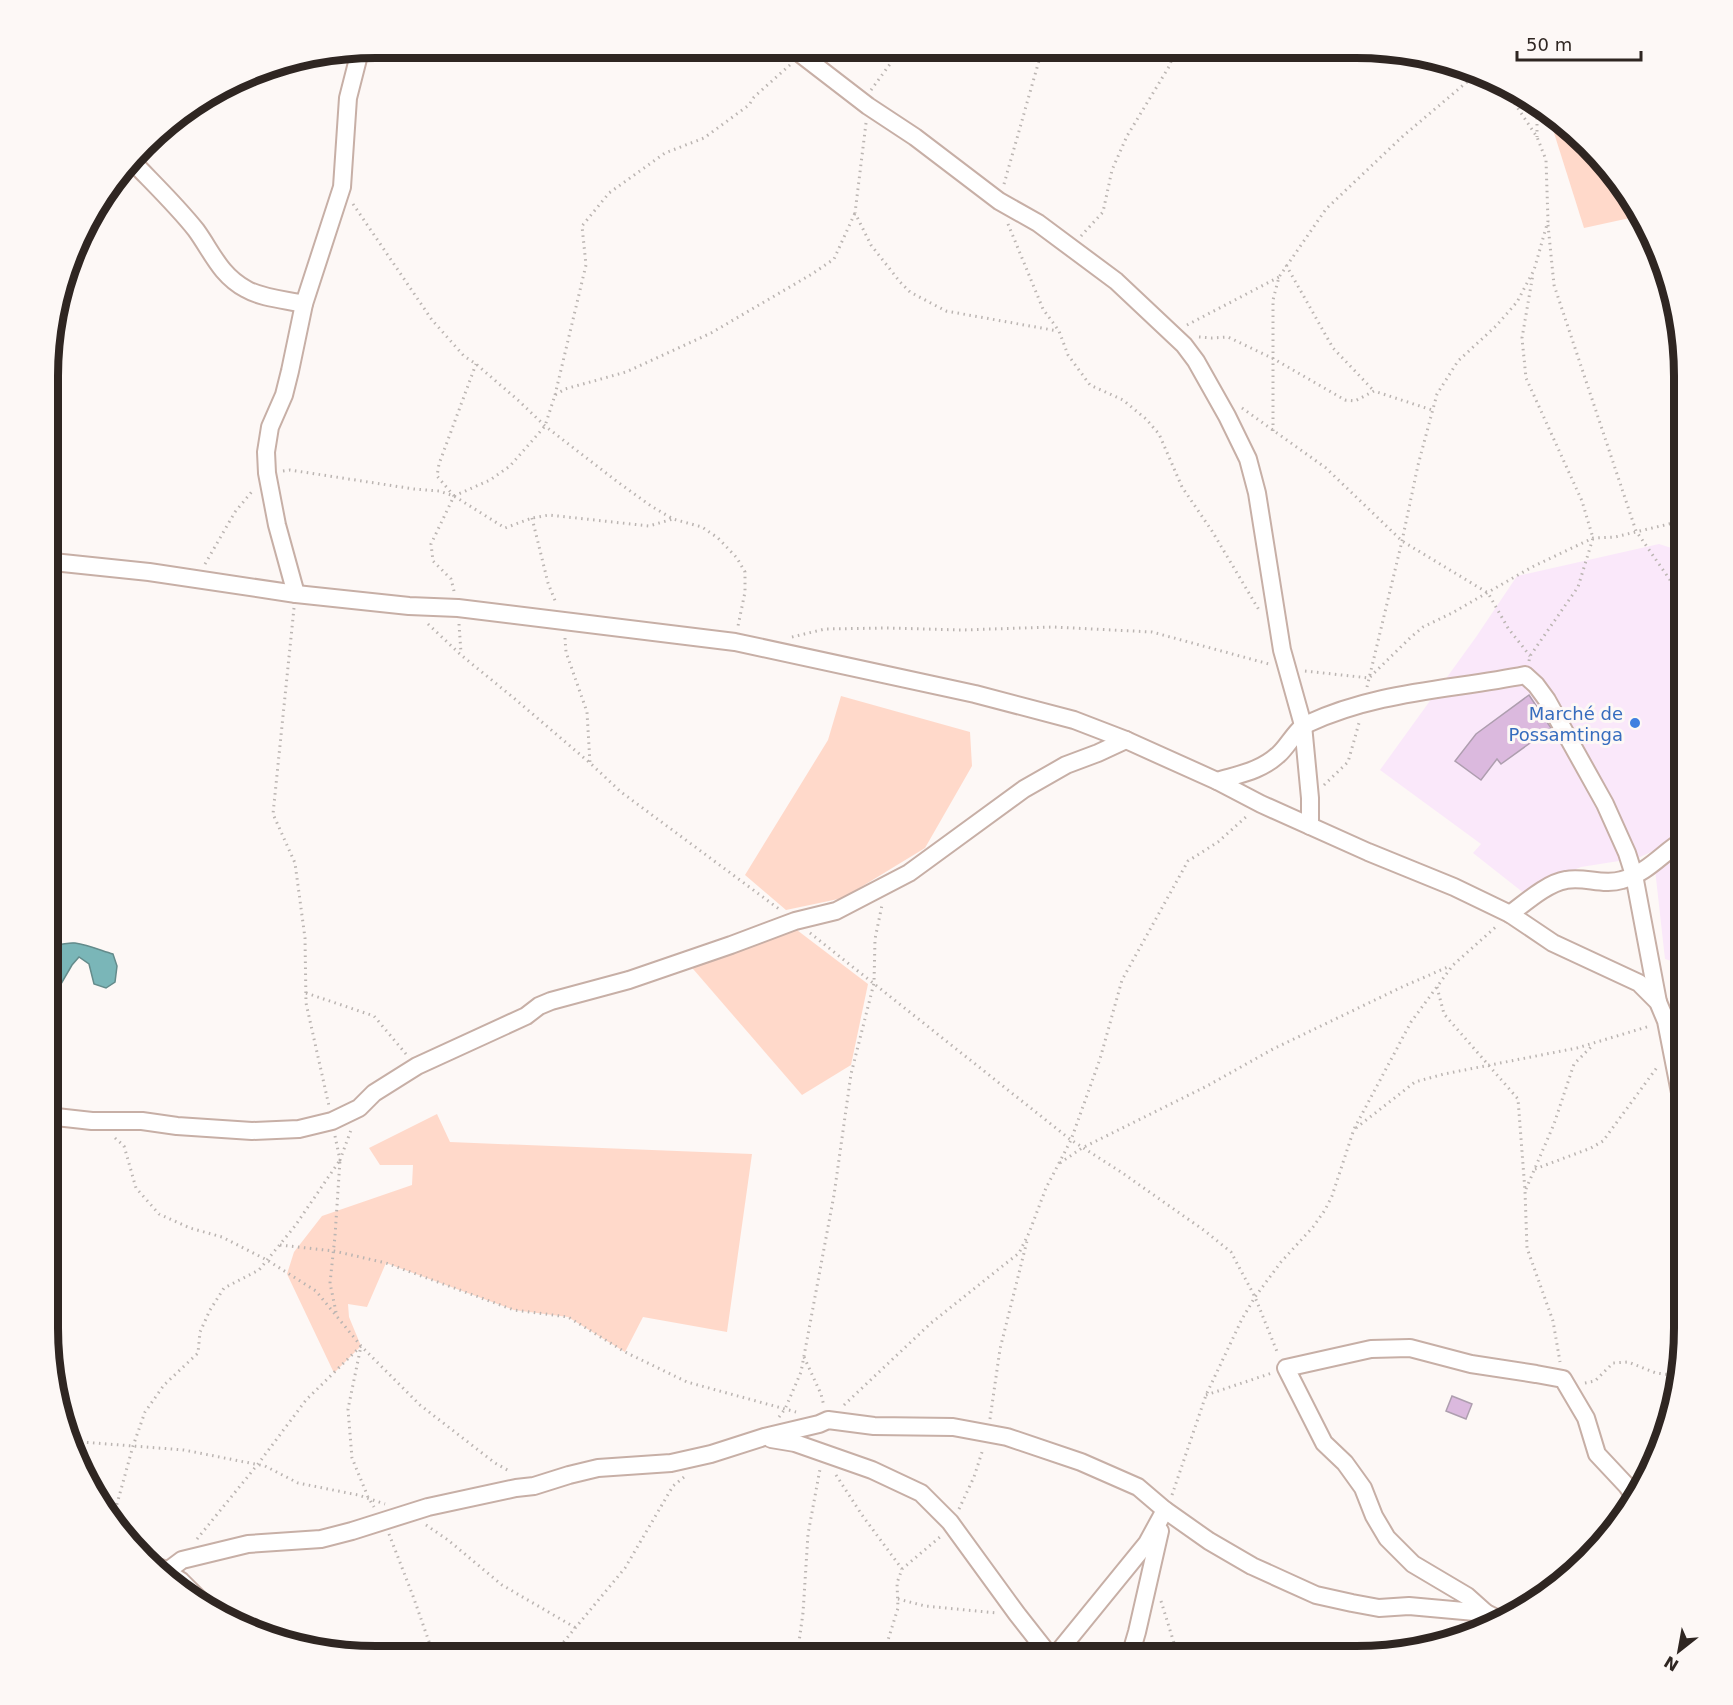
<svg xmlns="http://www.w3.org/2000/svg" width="1733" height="1705" font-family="'DejaVu Sans',sans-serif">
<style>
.commercial{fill:#fae8fa}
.green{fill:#ffd9ca}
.water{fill:#7ab6b8;stroke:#648b8b;stroke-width:1.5}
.building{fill:#dbb9de;stroke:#ae9eaf;stroke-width:1.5}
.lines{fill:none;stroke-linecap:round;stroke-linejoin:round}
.minor-casing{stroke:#c7afa6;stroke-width:20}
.path{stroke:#bbb5b2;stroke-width:3;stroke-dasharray:1.5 4.5;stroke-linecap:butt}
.minor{stroke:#fff;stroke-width:16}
.shop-dot{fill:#3f7fe0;stroke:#fdf8f6;stroke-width:2}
.labels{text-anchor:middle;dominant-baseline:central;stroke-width:6;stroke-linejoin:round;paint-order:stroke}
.shop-label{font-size:18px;fill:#366cbe;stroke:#fdf8f6;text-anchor:end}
.rim{fill:none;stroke:#2f2622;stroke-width:8}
</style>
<rect width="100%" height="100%" fill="#fdf8f6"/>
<polygon class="commercial" points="1659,544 1684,552 1684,965 1665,959 1653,851 1638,858 1581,867 1559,876 1530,898 1473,853 1481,844 1380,770 1476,637 1517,576"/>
<g class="green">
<polygon points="1549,117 1617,177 1639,216 1584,228"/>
<polygon points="841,696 970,732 972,766 925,848 843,898 786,910 745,875 828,740"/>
<path d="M789,924L868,984L851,1065L802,1095L681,955C716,941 752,932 789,924Z"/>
<polygon points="437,1114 450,1142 752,1154 727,1332 643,1317 625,1352 568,1317 514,1310 386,1263 367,1307 348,1304 349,1317 361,1346 334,1373 287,1274 294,1252 322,1216 412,1185 413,1165 380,1165 369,1148"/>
</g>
<path class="water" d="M51,943C59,947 66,942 75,943C88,945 100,950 113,954L117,966L115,982L106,988L94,984L89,964L79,957L72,965L54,996L51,998Z"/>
<g class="building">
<polygon points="1529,695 1551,728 1501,764 1497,759 1481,780 1455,761 1476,734"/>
<polygon points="1452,1396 1472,1404 1466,1419 1446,1411"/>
</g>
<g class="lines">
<defs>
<g id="minor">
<polyline points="794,49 868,106 915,137 999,201 1038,223 1116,281 1184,345 1196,361 1227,416 1248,459 1257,493 1282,650 1303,725 1310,798 1310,826"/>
<path d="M133,162C154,184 177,206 196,230C212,252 220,275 246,289C261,298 287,300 304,304"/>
<polyline points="53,562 149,572 296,594 409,606 458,608 735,642 975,694 1074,720 1126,740 1217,781 1261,804 1368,852 1454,887 1510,914 1553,943 1639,983 1658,1002 1666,1021 1684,1113"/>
<polyline points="296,594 277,525 267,473 266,452 270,427 284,395 290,371 304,304 342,187 348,98 360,51"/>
<path d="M1217,781C1240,774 1261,771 1279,754C1288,746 1297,728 1307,724C1378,691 1450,690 1525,675L1536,685L1547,700L1605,804L1627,853L1634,875L1658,1002"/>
<path d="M1510,914C1525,903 1547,883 1566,880C1584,876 1603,886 1622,880C1648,873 1663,852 1684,840"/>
<polyline points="1669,1034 1684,1003"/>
<polyline points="50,1112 56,1117 92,1121 142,1121 177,1126 252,1131 299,1129 332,1121 359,1108 374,1093 417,1066 526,1016 539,1006 551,1001 629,980 731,945 795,921 836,911 909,873 1024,789 1066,765 1098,753 1126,740"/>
<polyline points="771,1439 795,1443 872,1470 921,1493 950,1522 1017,1614 1050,1656"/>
<polyline points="161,1568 181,1581 214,1614"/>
<polyline points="166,1572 182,1560 248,1544 321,1539 352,1531 428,1507 516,1488 534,1486 569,1475 598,1468 671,1463 711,1454 764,1437 819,1424 828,1420 874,1426 953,1427 1007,1437 1081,1462 1138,1487 1165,1510 1209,1541 1252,1566 1316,1595 1352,1603 1379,1608 1409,1606 1486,1613"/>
<polyline points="1500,1620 1486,1613 1467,1596 1413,1564 1387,1538 1374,1516 1363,1488 1345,1463 1324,1443 1286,1368 1371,1349 1410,1348 1471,1364 1536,1374 1563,1379 1586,1418 1597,1454 1627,1486 1636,1499"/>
<polyline points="1055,1656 1147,1543 1165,1510"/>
<polyline points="1130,1656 1137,1632 1160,1531"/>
</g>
</defs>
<use href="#minor" class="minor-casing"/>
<g class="path">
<polyline points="871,90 901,49"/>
<polyline points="1537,106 1537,137"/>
<polyline points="866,123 855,213 871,245 900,282 910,292 946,311 1058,331"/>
<polyline points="1004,184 1042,50"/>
<polyline points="353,204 432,320 464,356 476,364 519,401 545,426 619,483 651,506 673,519 702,527 718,538 737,558 745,572 745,592 738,626"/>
<polyline points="1008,224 1043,309 1059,331 1068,355 1090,385 1123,400 1146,419 1159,434 1182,487 1212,531 1259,610"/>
<polyline points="1548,225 1554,285 1636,531 1684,600"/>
<polyline points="1081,236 1103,212 1112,170 1127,136 1170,65 1174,50"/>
<polyline points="1286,265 1333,348 1374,391"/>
<polyline points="1187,325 1279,277"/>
<polyline points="1199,337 1212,338 1228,337 1274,359 1345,400 1355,401 1374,391 1432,410"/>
<polyline points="555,395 586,265 582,226 609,193 665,153 704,138 749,105 754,97 790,65"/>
<polyline points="1242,408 1326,468 1402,541 1488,593 1508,628 1530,656"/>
<polyline points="1273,431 1273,300 1279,277 1326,209 1403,136 1474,76"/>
<polyline points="283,471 290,470 414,489 439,491 454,496 505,528 532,518 549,515 649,526 673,519"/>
<polyline points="454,496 490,480 510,466 545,426 555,395 565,389 626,372 711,333 812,274 834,259 855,213"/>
<polyline points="532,518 548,583 556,603"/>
<polyline points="205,564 235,512 254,489"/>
<polyline points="454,591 451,579 433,561 431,544 454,496 437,476 439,464 476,364"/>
<polyline points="294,608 273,814 295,863 305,938 306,1003 329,1106"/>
<polyline points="428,624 461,655 515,699 590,763 621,792 779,909"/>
<polyline points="459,624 461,653"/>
<polyline points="792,637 825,629 888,628 962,630 1053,627 1152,632 1269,664"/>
<polyline points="565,638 566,652 587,712 590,763"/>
<polyline points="1529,661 1530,656 1578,587 1593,538 1582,501 1526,378 1522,338 1533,274"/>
<polyline points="1305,671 1369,678 1411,637 1423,627 1452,613 1532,567 1593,538 1615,537 1673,523 1684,518"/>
<polyline points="1367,687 1402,541 1418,465 1437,394 1458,361 1496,326 1517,302 1534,270 1548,221 1546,160 1537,137 1503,86"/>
<polyline points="1324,785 1348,762 1359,723"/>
<polyline points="810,933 1071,1140 1121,1172 1205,1231 1231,1252 1255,1297 1278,1354"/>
<polyline points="1437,987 1444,1014 1518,1099 1525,1191 1527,1248 1553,1321 1560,1362"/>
<polyline points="306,993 374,1016 406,1054"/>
<polyline points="1356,1128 1415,1082 1444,1074 1577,1048 1650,1026"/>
<polyline points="335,1136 340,1160 351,1130"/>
<polyline points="115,1138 124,1146 136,1188 159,1214 190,1228 222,1237 267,1260 316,1291 361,1346 420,1405 495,1463 511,1472"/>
<polyline points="1060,1163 1082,1148 1207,1086 1273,1049 1402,987 1450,966"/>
<polyline points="1535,1169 1591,1148 1603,1141 1658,1066"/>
<polyline points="1526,1189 1554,1124 1574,1064 1593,1045"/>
<polyline points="280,1245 334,1251 386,1263 514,1310 568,1317 625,1352 687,1382 796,1412"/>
<polyline points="804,1357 821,1394 824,1406"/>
<polyline points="1585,1383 1595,1381 1613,1363 1628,1362 1656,1373 1680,1376"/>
<polyline points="1206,1395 1272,1373"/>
<polyline points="844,1405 931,1323 1019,1253 1029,1233 1046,1188 1071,1140 1100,1059 1122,980 1188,861 1218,842 1248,815"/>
<polyline points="779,1417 785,1409 801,1372 834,1195 851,1074 874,983 875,939 882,905"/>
<polyline points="990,1419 1000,1349 1027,1241"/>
<polyline points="69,1441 184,1450 265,1466 298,1483 358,1495 385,1504"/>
<polyline points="836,1475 862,1515 902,1569"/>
<polyline points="1172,1495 1206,1395 1242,1319 1255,1297 1281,1262 1313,1227 1325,1210 1332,1196 1354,1129 1411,1022 1453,965 1498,925"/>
<polyline points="959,1509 974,1477 983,1449"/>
<polyline points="112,1522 133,1446 145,1412 164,1385 198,1353 200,1332 210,1310 224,1288 259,1270 295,1226 340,1160 335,1236 330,1283 337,1317"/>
<polyline points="426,1525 448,1540 502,1585 576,1628"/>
<polyline points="389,1534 413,1596 434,1656"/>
<polyline points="197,1539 258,1464 306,1400 361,1346 348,1409 352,1458 368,1497 374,1507"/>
<polyline points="898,1599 925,1606 997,1613"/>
<polyline points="1161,1601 1178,1656"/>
<polyline points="552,1656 625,1568 673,1486 684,1477"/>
<polyline points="797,1656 803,1613 808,1534 820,1469"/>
<polyline points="883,1656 898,1608 897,1583 902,1569 940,1537"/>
</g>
<use href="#minor" class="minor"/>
</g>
<circle class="shop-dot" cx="1635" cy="723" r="6"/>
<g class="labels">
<g class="shop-label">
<text x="1623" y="713">Marché de<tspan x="1623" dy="21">Possamtinga</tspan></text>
</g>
</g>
<path d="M0 0H1733V1705H0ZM376 58H1356A318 318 0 0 1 1674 376V1328A318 318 0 0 1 1356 1646H376A318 318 0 0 1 58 1328V376A318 318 0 0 1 376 58Z" fill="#fdf8f6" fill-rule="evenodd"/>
<path class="rim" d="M376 58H1356A318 318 0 0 1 1674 376V1328A318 318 0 0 1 1356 1646H376A318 318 0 0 1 58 1328V376A318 318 0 0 1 376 58Z"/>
<g transform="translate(1679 1651) rotate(211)" stroke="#fdf8f6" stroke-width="4.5" paint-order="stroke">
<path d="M0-4.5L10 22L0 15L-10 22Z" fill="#2f2622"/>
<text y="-9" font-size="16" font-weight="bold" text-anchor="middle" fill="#2f2622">N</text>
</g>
<path d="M1517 51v9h124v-9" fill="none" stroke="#2f2622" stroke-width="3"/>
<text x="1526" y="51" font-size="18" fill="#2f2622" stroke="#fdf8f6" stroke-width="4.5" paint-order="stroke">50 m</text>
</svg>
